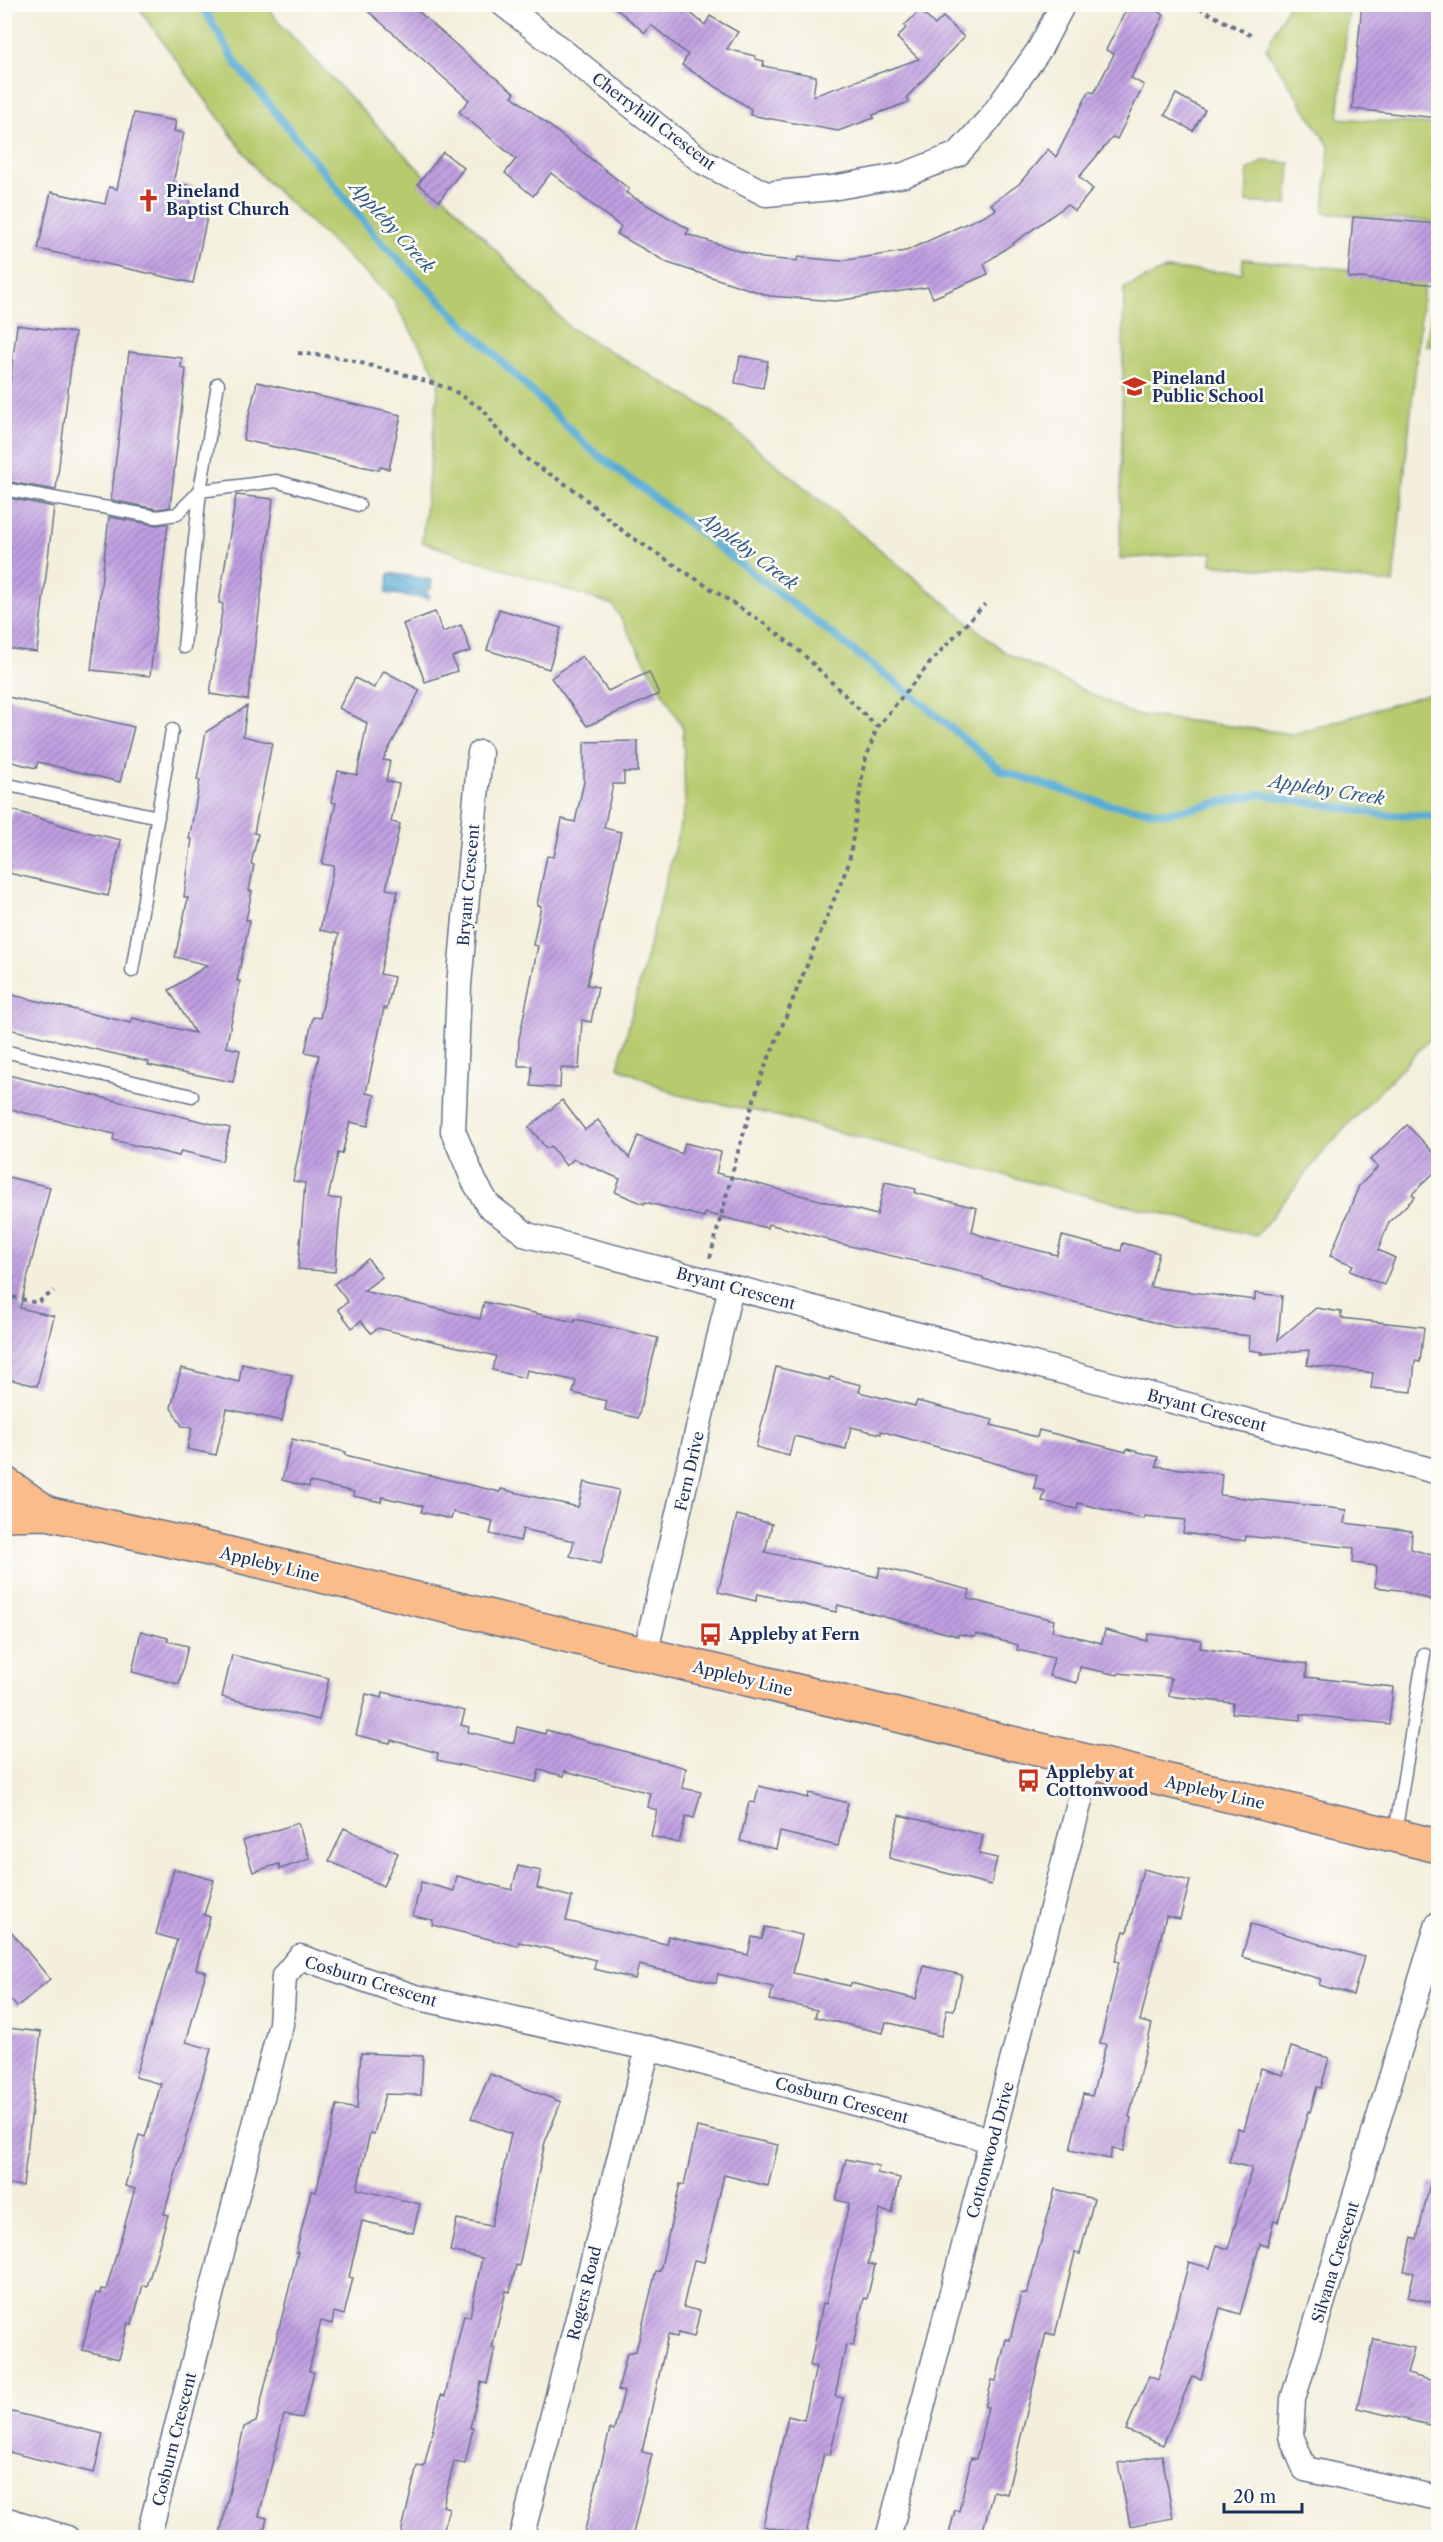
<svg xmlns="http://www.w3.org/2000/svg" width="1443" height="2542" font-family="'Libre Caslon Text',serif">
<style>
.park{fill:#b7ca6d;stroke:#697c66;stroke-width:1.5}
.water{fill:url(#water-waves);stroke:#3a6e99;stroke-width:1.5}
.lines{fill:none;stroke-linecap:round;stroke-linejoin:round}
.stream{stroke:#59acd4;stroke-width:8}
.building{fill:url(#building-hatch)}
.service-casing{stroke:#67728a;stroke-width:15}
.minor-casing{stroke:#67728a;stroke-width:27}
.primary-casing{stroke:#67728a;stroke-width:36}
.path{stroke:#67728a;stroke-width:4;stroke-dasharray:4.5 4.5;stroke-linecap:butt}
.service{stroke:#fff;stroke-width:12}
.minor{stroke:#fff;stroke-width:24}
.primary{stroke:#f9bc8a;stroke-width:33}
.labels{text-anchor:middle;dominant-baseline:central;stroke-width:5;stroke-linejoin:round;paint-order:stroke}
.street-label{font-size:16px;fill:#1b2f5e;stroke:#fdfcf7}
.poi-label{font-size:16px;font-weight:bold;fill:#1b2f5e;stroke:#fdfcf7;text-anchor:start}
.water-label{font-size:18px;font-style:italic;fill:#315b87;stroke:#fdfcf7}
</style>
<defs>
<pattern id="water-waves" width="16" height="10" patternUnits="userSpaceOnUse" patternTransform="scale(1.5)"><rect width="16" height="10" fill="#59acd4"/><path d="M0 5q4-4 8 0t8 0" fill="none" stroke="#498caf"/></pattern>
<pattern id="building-hatch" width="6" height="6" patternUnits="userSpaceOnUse" patternTransform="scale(1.5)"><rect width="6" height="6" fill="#c09fe1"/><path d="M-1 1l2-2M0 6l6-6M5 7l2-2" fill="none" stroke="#9b82ba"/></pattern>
</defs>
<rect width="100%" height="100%" fill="#fdfcf7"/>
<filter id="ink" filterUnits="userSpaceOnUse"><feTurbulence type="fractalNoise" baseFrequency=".0167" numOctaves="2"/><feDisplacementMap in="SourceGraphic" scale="12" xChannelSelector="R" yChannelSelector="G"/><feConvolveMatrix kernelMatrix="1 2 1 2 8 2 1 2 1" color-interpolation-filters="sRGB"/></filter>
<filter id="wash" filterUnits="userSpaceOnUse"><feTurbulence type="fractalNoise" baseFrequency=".008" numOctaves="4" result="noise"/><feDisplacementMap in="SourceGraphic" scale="24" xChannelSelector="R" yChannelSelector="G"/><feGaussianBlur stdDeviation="1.35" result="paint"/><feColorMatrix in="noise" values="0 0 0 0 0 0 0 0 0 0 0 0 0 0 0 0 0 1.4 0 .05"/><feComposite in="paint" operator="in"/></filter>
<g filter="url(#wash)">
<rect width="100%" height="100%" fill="#f3efdc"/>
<g class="park">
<polygon points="138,5 266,5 281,25 570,328 710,410 1006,653 1133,714 1294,734 1438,691 1438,1030 1328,1146 1256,1236 1043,1185 765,1113 678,1095 618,1067 685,806 683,728 613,605 422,542 439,380 392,298 263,178 147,20"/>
<polygon points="1288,5 1349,5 1338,118 1438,125 1438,222 1324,213 1329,146 1266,49"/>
<polygon points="1264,161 1290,163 1287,205 1246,202 1248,170"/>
<polygon points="1243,259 1425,277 1393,583 1211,564 1212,552 1120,559 1124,288 1166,269 1242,273"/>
<polygon points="1438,272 1438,346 1426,345"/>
</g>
<polygon class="water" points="389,573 432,580 431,589 428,588 427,594 430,595 429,599 386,593"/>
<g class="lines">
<polyline class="stream" points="201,4 237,65 378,239 588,447 917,699 1002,771 1106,804 1167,813 1261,794 1385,815 1438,816"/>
</g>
<g id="blocks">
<g class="building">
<polygon points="360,4 410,4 473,60 515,93 512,96 629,189 626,193 689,229 686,234 762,258 797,261 798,257 840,261 906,251 996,210 991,204 1019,184 1048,149 1056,157 1089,91 1094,93 1114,54 1106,50 1129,4 1144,4 1164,15 1131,78 1144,85 1117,139 1113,137 1079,177 1093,189 1075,211 1067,205 984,264 988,274 933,298 928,287 836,301 770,296 668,263 617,234 621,227 551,173 533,196 505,173 516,159 459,112 469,100"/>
<polygon points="611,4 680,4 705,25 710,16 738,32 727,49 755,56 755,59 764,61 763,66 816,76 813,96 919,59 897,38 906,28 904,26 920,10 935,25 943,17 964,37 907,97 909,102 873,115 874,118 838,131 750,115 751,109 682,65 688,55 651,25 645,33"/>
<polygon points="1362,4 1438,4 1438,118 1352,109"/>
<polygon points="1176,94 1205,110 1193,131 1165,115"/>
<polygon points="134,113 176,121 174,131 184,133 173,183 193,186 189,204 209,208 193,283 38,249 51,192 105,204 109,187 117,189"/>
<polygon points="443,152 464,168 439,201 418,184"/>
<polygon points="1353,217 1438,224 1438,285 1348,277"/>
<polygon points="17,325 75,333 56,490 4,481 4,432"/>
<polygon points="129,352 182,358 181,368 186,369 170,507 157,509 111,500"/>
<polygon points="740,356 768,361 763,388 735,383"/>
<polygon points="257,382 401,415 389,469 380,467 379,470 243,440"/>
<polygon points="236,495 273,499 248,700 210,694 223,604 219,603"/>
<polygon points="4,497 54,507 37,652 4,648"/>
<polygon points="109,517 156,525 168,524 150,676 91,670"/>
<polygon points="499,609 561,628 549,669 487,650"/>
<polygon points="435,612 443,632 461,625 471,651 452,657 457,671 425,682 403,624"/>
<polygon points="582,656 608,691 649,672 659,694 587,726 551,678"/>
<polygon points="384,671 420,690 383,760 390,761 386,781 399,784 391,822 400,824 386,889 398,891 380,974 394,977 387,1009 384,1008 366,1093 375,1095 368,1126 350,1122 342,1154 338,1153 328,1198 341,1199 335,1272 298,1269 305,1183 293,1181 319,1055 305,1052 313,1017 320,1018 339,934 320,930 334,866 322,864 336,803 331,802 338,771 357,775 367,723 339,708 355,678 374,688"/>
<polygon points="4,696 134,727 120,782 38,762 36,768 8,761 11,751 4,749"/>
<polygon points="247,706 243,736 272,743 254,833 258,834 251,864 254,865 249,891 252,891 246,920 250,920 237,981 240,981 226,1047 240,1050 233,1082 148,1065 149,1062 4,1028 4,993 131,1023 132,1018 195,1033 169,990 208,965 175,957 188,898 184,897 192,839 189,839 200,780 197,780 206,732"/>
<polygon points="638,741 638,772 624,772 624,784 613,784 604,828 621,832 587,985 598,987 591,1022 582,1020 579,1069 561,1068 560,1088 531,1086 532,1066 518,1066 519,1039 538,946 533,945 541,906 537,905 547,856 554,857 562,819 575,822 584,782 584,742"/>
<polygon points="13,810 74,829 121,840 108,896 4,872 4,819 10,820"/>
<polygon points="4,1074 230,1128 222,1161 181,1151 179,1156 113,1140 114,1134 4,1108"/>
<polygon points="562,1100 585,1130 598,1120 629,1158 638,1136 682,1154 685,1143 721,1152 716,1173 877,1215 885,1182 916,1189 915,1193 977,1208 972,1232 985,1237 1057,1255 1062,1236 1121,1251 1123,1243 1159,1253 1150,1287 1255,1300 1255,1293 1282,1296 1278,1340 1316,1308 1341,1312 1341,1318 1424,1327 1420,1362 1415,1361 1412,1392 1371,1388 1373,1373 1307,1365 1309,1350 1261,1354 1263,1352 1249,1350 1250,1336 1173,1327 983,1279 983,1277 828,1241 828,1239 768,1224 767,1228 705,1213 704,1217 645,1202 644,1204 615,1192 620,1179 574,1159 566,1166 551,1146 547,1149 529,1127"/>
<polygon points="1407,1125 1438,1157 1438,1169 1412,1194 1415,1197 1389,1222 1378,1250 1395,1258 1384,1285 1350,1271 1353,1265 1330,1256 1359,1186 1378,1167 1370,1160"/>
<polygon points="4,1176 50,1187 20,1308 54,1316 37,1386 4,1378"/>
<polygon points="368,1259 382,1277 363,1291 480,1319 484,1302 575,1322 575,1319 658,1338 638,1418 605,1410 607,1401 573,1393 576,1381 527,1370 525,1378 492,1370 496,1356 378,1328 371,1333 361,1321 352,1328 338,1309 348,1302 334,1284"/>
<polygon points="242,1364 292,1375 282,1421 227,1409 216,1455 187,1449 192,1428 182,1426 171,1408 181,1368 239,1382"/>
<polygon points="776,1367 829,1380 830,1377 861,1385 859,1392 915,1406 917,1401 993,1420 991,1425 1037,1437 1039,1430 1126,1452 1127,1449 1158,1457 1156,1466 1222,1474 1220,1495 1347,1510 1345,1523 1412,1531 1411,1549 1438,1557 1438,1602 1399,1590 1375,1587 1377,1566 1353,1563 1354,1548 1246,1536 1245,1541 1183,1533 1185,1520 1145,1516 1144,1519 1078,1503 1077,1509 1042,1501 1045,1491 1034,1488 1037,1475 881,1431 881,1434 851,1427 846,1449 794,1436 789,1456 756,1447"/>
<polygon points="292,1439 346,1452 345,1455 500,1492 501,1489 578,1507 584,1482 619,1490 601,1564 570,1556 574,1541 523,1529 520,1541 490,1534 493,1521 453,1512 451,1519 421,1512 423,1506 382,1497 381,1502 353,1496 354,1492 310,1482 309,1487 282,1480"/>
<polygon points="737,1515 772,1524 765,1552 878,1577 880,1567 970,1590 968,1599 1054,1620 1052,1631 1102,1643 1105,1630 1147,1641 1148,1634 1201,1640 1200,1648 1307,1664 1306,1677 1393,1687 1389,1724 1301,1714 1301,1720 1232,1713 1233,1703 1169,1696 1171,1678 1119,1673 1118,1675 1080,1667 1077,1683 1049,1676 1054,1658 1017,1650 1018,1645 976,1634 975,1637 959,1634 958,1636 838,1605 836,1612 758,1594 756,1601 718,1592"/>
<polygon points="141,1631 168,1638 167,1641 188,1646 179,1684 132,1672"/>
<polygon points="232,1655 329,1678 319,1720 222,1697"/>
<polygon points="383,1692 465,1711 461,1725 469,1727 468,1732 514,1743 517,1727 545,1734 546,1730 686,1768 682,1788 701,1792 694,1818 686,1816 679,1843 651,1836 657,1810 647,1807 650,1793 565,1771 564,1776 539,1770 536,1782 437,1760 438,1753 391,1740 390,1743 356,1735 366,1694 382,1698"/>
<polygon points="759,1786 808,1798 809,1793 848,1803 838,1846 780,1832 776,1849 740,1841 749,1802 755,1803"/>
<polygon points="899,1815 983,1835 979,1854 997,1858 991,1885 889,1858"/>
<polygon points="298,1823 310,1859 280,1869 279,1864 253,1872 243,1841"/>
<polygon points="344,1828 398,1853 383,1886 329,1861"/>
<polygon points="518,1866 541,1871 537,1888 572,1897 566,1921 666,1944 668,1936 748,1955 752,1937 762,1939 765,1927 802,1935 793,1973 850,1986 851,1983 916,1999 924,1966 962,1975 954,2010 947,2009 941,2036 886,2022 883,2033 815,2017 817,2010 770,2000 773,1987 718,1974 716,1983 639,1965 635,1979 594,1969 596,1960 519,1942 518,1946 489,1939 432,1925 433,1920 413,1916 421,1882 454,1891 457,1876 512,1890"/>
<polygon points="174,1869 214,1880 204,1915 210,1917 196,1969 206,1972 186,2042 211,2049 164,2214 168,2215 147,2286 143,2285 132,2324 128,2323 119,2359 82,2350 96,2293 100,2294 101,2289 106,2290 135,2189 125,2186 139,2135 145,2137 161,2084 135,2077 177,1940 156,1934"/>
<polygon points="1143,1869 1190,1881 1180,1919 1166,1916 1140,2021 1152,2024 1129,2117 1131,2118 1123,2151 1112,2148 1110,2159 1070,2150 1083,2094 1092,2096 1106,2044 1100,2043 1119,1962 1115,1961 1124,1931 1127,1932"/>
<polygon points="4,1923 50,1979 17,2007 4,1992"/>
<polygon points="1251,1924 1364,1957 1353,1995 1319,1985 1321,1979 1242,1957"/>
<polygon points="7,2028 41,2032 23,2186 4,2184 4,2052"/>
<polygon points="1291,2047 1329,2058 1321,2088 1317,2087 1310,2112 1308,2111 1278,2222 1274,2221 1267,2246 1260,2244 1240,2314 1220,2308 1201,2379 1192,2376 1163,2445 1126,2430 1149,2376 1158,2380 1189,2262 1210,2268 1217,2245 1228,2249 1252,2168 1229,2162 1238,2128 1244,2130 1261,2068 1283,2075"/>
<polygon points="361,2053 423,2056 421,2095 385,2094 374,2134 370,2133 357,2189 420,2204 413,2233 362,2221 349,2277 353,2278 344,2315 334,2312 332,2324 321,2321 309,2371 314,2372 302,2418 284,2415 259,2516 267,2518 262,2538 219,2538 244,2427 256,2422 298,2252 296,2252 311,2191 316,2192 337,2105 357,2109"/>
<polygon points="490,2074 561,2102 545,2142 519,2266 516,2265 510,2292 506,2291 492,2348 495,2348 487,2384 481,2382 470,2428 473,2428 465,2464 454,2462 443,2506 449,2508 442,2538 400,2538 417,2466 424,2467 441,2395 445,2396 464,2315 470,2317 482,2258 450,2251 457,2219 491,2226 511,2134 471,2118"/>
<polygon points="697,2127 778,2145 768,2186 724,2175 704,2262 694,2260 683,2307 700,2311 694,2337 678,2333 677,2337 668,2335 642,2452 652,2454 632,2538 583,2538 610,2429 614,2430 624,2392 618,2390 627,2353 636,2351 656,2271 660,2271 680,2184 684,2185"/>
<polygon points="846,2159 879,2166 877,2173 900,2178 892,2213 880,2210 868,2264 875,2265 867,2299 864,2298 853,2346 846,2345 835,2396 843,2398 830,2455 824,2453 806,2535 763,2526 788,2416 804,2420 816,2367 810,2366 823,2303 826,2304 849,2203 836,2200"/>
<polygon points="1430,2183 1438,2184 1438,2304 1408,2297 1414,2273 1404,2271 1412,2237 1417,2239"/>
<polygon points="1055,2189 1094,2199 1080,2254 1075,2253 1055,2335 1046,2333 1007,2494 993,2491 981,2538 948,2538 955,2510 959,2511 971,2458 976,2459 988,2407 985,2407 992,2380 996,2381 1006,2339 1010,2340 1021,2293 1027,2294"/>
<polygon points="1374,2339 1414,2348 1407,2374 1438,2382 1438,2427 1357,2408"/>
<polygon points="4,2410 103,2434 94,2473 4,2451"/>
<polygon points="1162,2455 1173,2518 1130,2526 1118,2463"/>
</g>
</g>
</g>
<g filter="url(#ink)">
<use href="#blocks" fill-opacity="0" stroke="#67728a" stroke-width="1.5"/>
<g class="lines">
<defs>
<g id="service">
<polyline points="4,489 157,517 177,514 200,491 276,481 359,505"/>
<polyline points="184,647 200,491 218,384"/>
<polyline points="4,784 158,817"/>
<polyline points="132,971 172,730"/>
<polyline points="4,1051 192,1096"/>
<polyline points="1395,1834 1424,1654"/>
</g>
<g id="minor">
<polyline points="503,4 703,162 766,194 832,188 904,175 958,154 992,116 1039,50 1063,4"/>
<polyline points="480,753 459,985 453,1131 474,1181 488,1205 527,1235 1072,1374 1438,1472"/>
<polyline points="645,1655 731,1287"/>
<polyline points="1438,1924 1293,2399 1291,2436 1305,2469 1438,2498"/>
<polyline points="4,2519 67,2538"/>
<polyline points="148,2538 281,2024 284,1976 300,1957 415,1997 648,2048 974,2135 992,2142"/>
<polyline points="521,2538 648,2048"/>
<polyline points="888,2538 1090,1762"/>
</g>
<g id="primary">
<polyline points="4,1483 47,1513"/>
<polyline points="4,1514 47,1513 222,1552 1438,1846"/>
</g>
</defs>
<use href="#service" class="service-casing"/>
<use href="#minor" class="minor-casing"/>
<use href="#primary" class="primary-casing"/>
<g class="path">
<polyline points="1191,4 1254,37"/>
<polyline points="298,353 342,358 410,376 451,389 484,410 496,428 525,458 576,491 624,532 765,624 803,654 877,727"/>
<polyline points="710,1258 737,1155 761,1077 849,863 864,764 877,727 935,657 985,604"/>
<polyline points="4,1295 37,1303 54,1291"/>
</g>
<use href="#service" class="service"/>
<use href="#minor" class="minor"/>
<use href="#primary" class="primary"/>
</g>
</g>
<defs>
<symbol id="church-bare" viewBox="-9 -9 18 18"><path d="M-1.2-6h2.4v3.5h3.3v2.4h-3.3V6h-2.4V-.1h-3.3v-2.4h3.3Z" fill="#c8321e" stroke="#fdfcf7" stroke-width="2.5" paint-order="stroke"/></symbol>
<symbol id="school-bare" viewBox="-9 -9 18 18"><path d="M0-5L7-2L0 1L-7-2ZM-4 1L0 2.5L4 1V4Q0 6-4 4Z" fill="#c8321e" stroke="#fdfcf7" stroke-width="2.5" paint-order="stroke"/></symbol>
<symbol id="bus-bare" viewBox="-9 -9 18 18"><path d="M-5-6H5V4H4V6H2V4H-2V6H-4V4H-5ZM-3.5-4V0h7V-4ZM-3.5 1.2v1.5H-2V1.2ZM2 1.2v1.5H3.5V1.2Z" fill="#c8321e" stroke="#fdfcf7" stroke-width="2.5" paint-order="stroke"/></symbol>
</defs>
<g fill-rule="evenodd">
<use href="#church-bare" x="132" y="184" width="33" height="33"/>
<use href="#school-bare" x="1118" y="370" width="33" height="33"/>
<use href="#bus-bare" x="694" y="1618" width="33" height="33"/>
<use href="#bus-bare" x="1012" y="1764" width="33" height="33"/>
</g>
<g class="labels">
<g class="street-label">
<text transform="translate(654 121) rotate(37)">Cherryhill Crescent</text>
<text transform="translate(468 885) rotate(-85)">Bryant Crescent</text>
<text transform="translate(736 1288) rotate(15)">Bryant Crescent</text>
<text transform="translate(1207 1410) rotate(15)">Bryant Crescent</text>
<text transform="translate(689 1471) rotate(-77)">Fern Drive</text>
<text transform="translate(270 1564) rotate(14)">Appleby Line</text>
<text transform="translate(743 1678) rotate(14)">Appleby Line</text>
<text transform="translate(1215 1792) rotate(13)">Appleby Line</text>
<text transform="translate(371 1981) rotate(17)">Cosburn Crescent</text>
<text transform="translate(842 2100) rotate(15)">Cosburn Crescent</text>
<text transform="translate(990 2150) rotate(-75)">Cottonwood Drive</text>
<text transform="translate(1335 2262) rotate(-73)">Silvana Crescent</text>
<text transform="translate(584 2293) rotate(-76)">Rogers Road</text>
<text transform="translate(174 2439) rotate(-76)">Cosburn Crescent</text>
</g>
<g class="poi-label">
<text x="166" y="191">Pineland<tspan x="166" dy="18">Baptist Church</tspan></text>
<text x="1152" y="378">Pineland<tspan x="1152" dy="18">Public School</tspan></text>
<text x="729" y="1634">Appleby at Fern</text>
<text x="1046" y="1772">Appleby at<tspan x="1046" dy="18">Cottonwood</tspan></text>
</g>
<g class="water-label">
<text transform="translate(392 227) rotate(48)">Appleby Creek</text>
<text transform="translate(749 551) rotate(37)">Appleby Creek</text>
<text transform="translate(1327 790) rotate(9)">Appleby Creek</text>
</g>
</g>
<rect width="1443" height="2542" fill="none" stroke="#fdfcf7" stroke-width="24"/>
<path d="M1224 2503v9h78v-9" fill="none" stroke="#1b2f5e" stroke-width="3"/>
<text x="1233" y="2503" font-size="18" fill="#1b2f5e" stroke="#fdfcf7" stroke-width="4.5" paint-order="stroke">20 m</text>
</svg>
